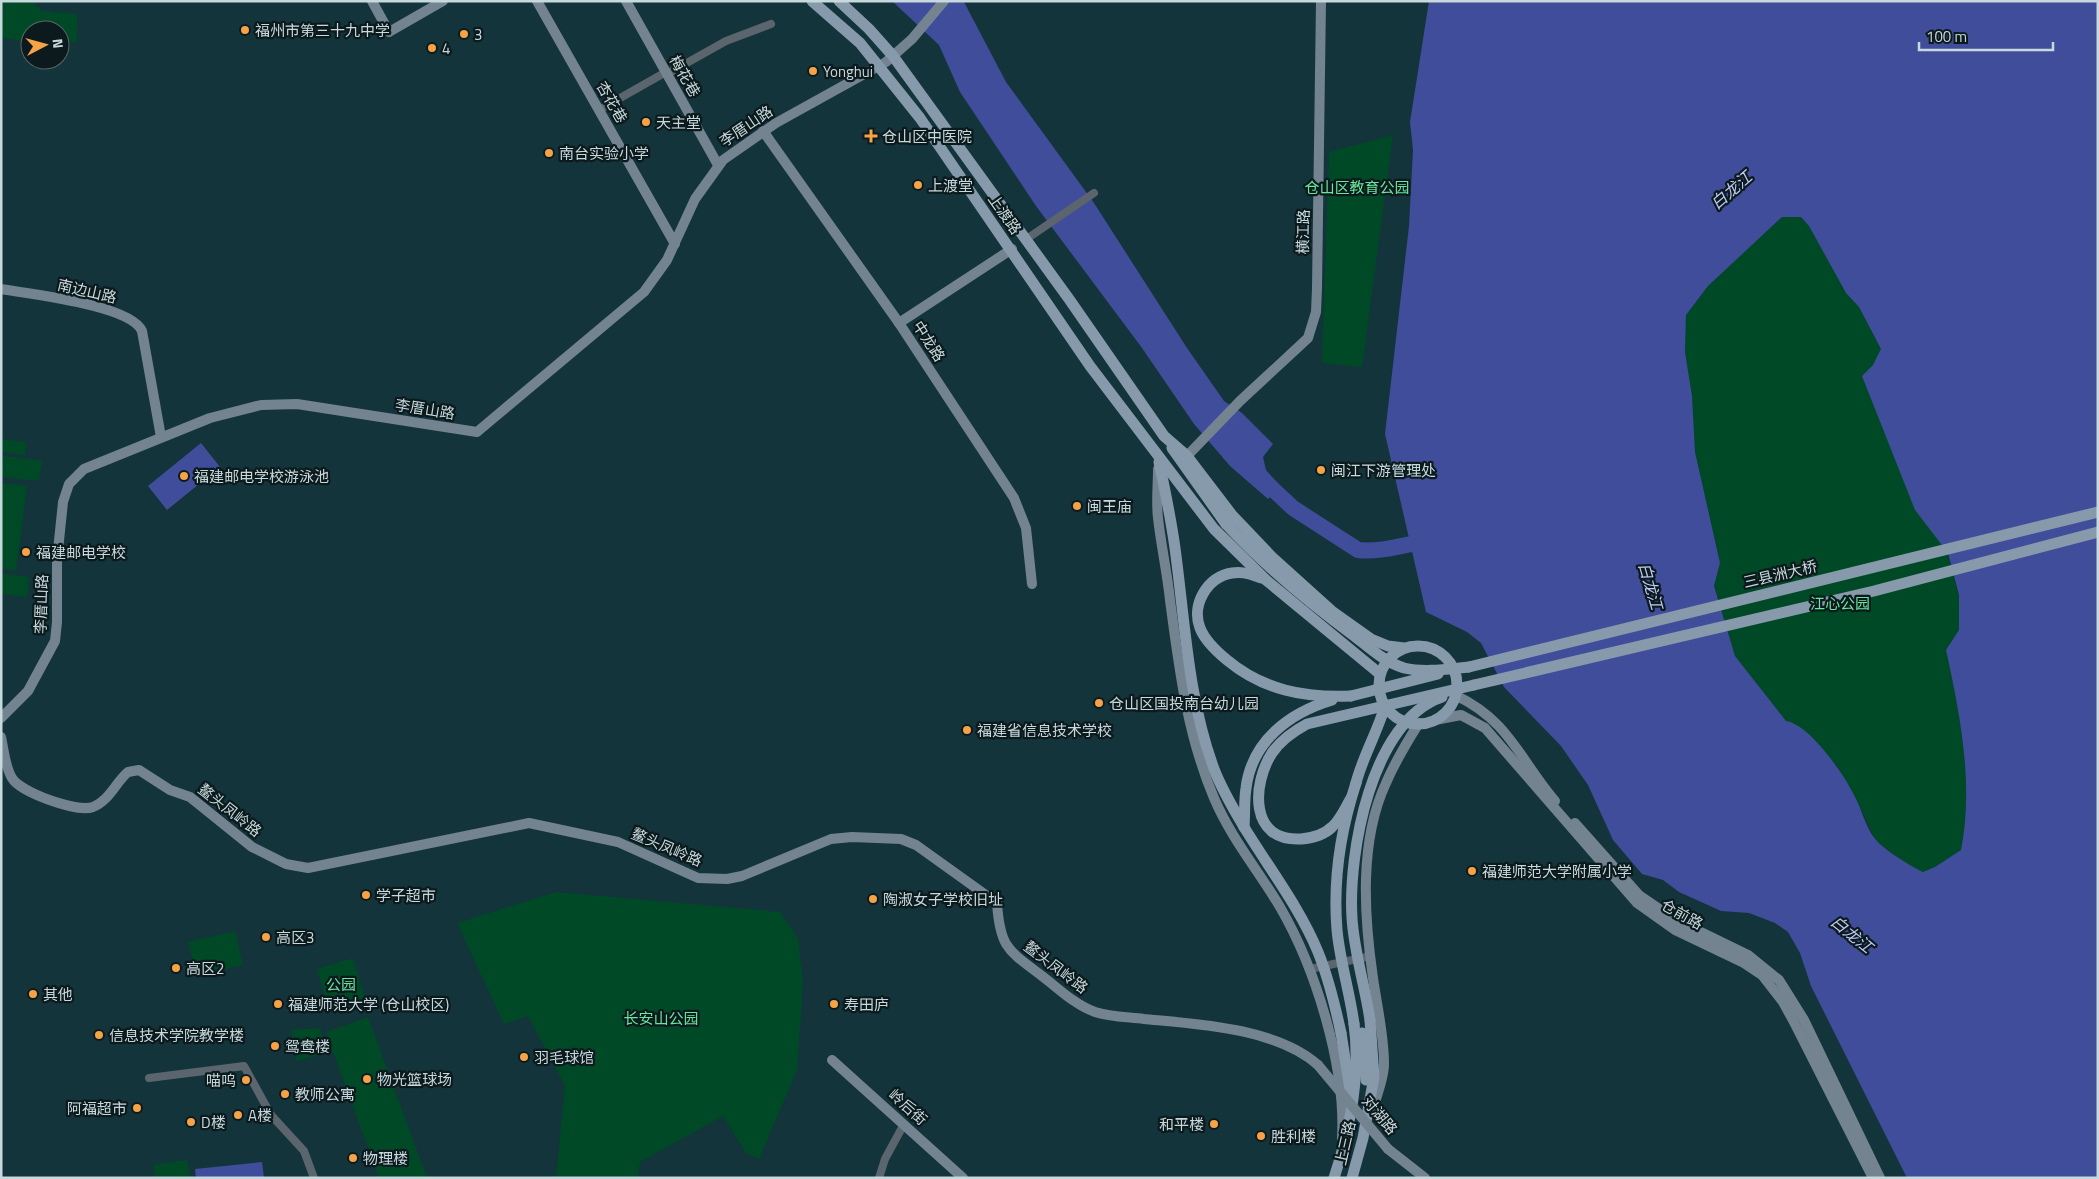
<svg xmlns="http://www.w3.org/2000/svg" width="2099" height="1179" font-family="'Titillium Web','Noto Sans SC',sans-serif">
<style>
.green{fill:#004926}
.water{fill:#404d9a;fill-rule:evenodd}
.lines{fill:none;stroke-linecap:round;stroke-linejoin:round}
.river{stroke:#404d9a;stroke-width:16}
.street{stroke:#5b656d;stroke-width:8}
.secondary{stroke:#738390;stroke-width:10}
.primary{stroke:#869aab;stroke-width:11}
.secondary-bridge{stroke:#738390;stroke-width:10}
.primary-bridge{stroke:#869aab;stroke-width:11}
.poi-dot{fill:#f5a346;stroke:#0c1a1d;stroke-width:2}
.labels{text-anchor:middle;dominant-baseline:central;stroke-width:4.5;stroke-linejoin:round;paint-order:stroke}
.poi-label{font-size:15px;fill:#c7d9dd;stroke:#0c1a1d;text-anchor:start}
.street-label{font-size:15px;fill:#c7d9dd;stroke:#0c1a1d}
.park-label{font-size:15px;fill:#68e69b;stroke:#0c1a1d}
.water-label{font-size:16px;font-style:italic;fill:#bfcaf6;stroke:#0c1a1d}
</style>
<rect width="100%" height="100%" fill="#13343b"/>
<g class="green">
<polygon points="1,1 35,1 35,5 43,11 77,14 77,42 60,42 60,30 30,30 30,42 3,38 1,37"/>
<polygon points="1393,135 1362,367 1322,363 1329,152"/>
<path d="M1782,217H1801L1809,226L1846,293L1859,307L1881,349L1873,365C1892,413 1973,588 1959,631C1956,637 1950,644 1946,650C1960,714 1974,784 1961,850L1935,867L1923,872L1907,865L1876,841L1854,794L1835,763L1786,721L1735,656L1714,586L1720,563L1695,452L1692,396L1685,352L1686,315L1708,286Z"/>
<polygon points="1,439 26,442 25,455 1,452"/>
<polygon points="3,456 42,461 39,481 1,477"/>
<polygon points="1,483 27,486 16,571 1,569"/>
<polygon points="1,573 29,577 27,597 1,594"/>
<polygon points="556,892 780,912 798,938 803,984 797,1070 759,1159 746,1153 723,1116 640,1162 638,1178 556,1178 565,1086 528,1016 504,1024 457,923"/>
<polygon points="235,931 243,965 197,976 188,942"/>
<polygon points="353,958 365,998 328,1009 317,969"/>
<polygon points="368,1017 427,1178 379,1178 326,1032"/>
<polygon points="320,1028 328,1053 296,1061 291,1030"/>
<polygon points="187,1160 190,1178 155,1178 153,1165"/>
</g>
<g class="water">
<polygon points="892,1 964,2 1006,82 1094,203 1187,348 1224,401 1242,413 1273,444 1263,457 1266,470 1281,487 1268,499 1230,466 1194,424 1142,348 1036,206 960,92 939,45"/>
<path d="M1429,1H2098V1178H1907L1811,986L1800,953L1788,932L1775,923L1749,913L1721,911L1679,892L1663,880L1642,874L1613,840L1588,785L1561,746L1504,687L1481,643L1467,632L1426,612L1385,434L1409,226L1413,150L1410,122ZM1782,217H1801L1809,226L1846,293L1859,307L1881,349L1873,365L1862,376L1915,510L1948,553L1959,595V630L1946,650C1960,714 1974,784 1961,850L1935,867L1923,872C1912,867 1883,849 1876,840C1865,827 1862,809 1854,795C1844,774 1809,724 1786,721L1735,656L1714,586L1720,563L1695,452L1692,396L1685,352L1686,315L1708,286Z"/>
<polygon points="201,443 220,467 167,510 148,486"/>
<polygon points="262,1162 264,1178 196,1178 195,1169"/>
</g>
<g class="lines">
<path class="river" d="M1260,477L1293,508L1358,550C1382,553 1407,543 1431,541"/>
<g class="street">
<polyline points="667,74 726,41 771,24"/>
<polyline points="599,110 666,72"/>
<polyline points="1025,240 1094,193"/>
<polyline points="1310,969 1371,956"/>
<polyline points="149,1078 244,1066 271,1115 304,1151 314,1178"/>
<polyline points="879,1178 885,1159 904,1124"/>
</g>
<g class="secondary">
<polyline points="372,1 389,32 443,1"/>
<polyline points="537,1 675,244"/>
<polyline points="626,1 718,165"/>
<polyline points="763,131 899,323 1014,498 1026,528 1032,584"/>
<path d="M1,289C29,294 131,305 142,331L161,437"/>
<polyline points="899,323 1012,249"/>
<polyline points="1187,456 1240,401 1308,338 1316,312 1317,288 1321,1"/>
<path d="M1158,469C1158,485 1156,502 1158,518C1161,545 1167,572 1170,600C1179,668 1187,734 1214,798C1231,838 1258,870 1280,907C1316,969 1346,1067 1342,1138"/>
<path d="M1455,695C1510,721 1519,759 1555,801"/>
<polyline points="1,718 28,691 55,641 57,622 57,560 63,502 69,484 84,469 210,418 261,405 297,404 477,432 644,292 667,260 695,199 723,160 776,123 886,62 912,39 944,1"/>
<polyline points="1435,720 1461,715 1485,728 1637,903 1675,930 1744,963 1762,975 1783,1002 1794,1022 1873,1178"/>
<path d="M1,737C4,750 5,767 12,778C20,792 77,813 93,807C110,800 115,783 128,772L139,770L170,790L190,797L252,847L286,864L308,868L529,823L618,842L698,878L727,879L742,876L831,839L852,837L901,839L916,845L997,903C1000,948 1008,950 1042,976C1058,988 1075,1005 1095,1012C1110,1017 1128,1017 1144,1019C1197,1024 1277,1028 1318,1065"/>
<polyline points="1575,823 1639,895 1674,919 1748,955 1779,980 1804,1020 1880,1178"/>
<polyline points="832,1060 963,1178"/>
<path d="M1373,1108C1377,1095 1384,1078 1384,1064C1384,1035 1377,1006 1373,978C1364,916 1359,841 1386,783C1395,762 1407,742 1419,723"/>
<polyline points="1388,1149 1425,1178"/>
</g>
<g class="primary">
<polyline points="812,1 860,43 920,118 1090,366 1214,529 1266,580 1380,674"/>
<polyline points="839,1 869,29 893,56 1069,299 1164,436 1187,456 1232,515 1272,557 1333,612 1371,639 1388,646 1404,648"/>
<polyline points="1172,448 1226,524"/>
<path d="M1159,462C1165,490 1171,519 1175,548C1185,622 1188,699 1214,769C1222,790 1233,808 1244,827"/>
<path d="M1261,578C1252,574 1242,571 1232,573C1207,577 1191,605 1200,628C1205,641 1216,651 1227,660C1263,690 1304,698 1351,696"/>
<circle cx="1418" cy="685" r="39"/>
<polyline points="1469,667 2098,512"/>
<polyline points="1474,685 1874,591 2098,532"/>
<path d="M1356,783C1363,756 1377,733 1385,706"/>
<path d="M1244,827C1245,814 1244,801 1246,788C1252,741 1289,713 1332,700"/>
<polyline points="1341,1033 1350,1090"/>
<polyline points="1362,1033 1366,1080"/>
<path d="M1334,1178C1350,1129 1361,1075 1354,1024"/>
<polyline points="1352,1178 1363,1138 1374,1077 1370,1020"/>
</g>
<polyline class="secondary-bridge" points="1318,1065 1388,1149"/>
<g class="primary-bridge">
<path d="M1226,524C1265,566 1307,601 1353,635C1369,647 1384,662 1404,668C1425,673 1448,669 1469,667"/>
<polyline points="1351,696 1438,674"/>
<path d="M1351,798C1345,808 1341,819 1332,827C1324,835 1312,838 1301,839C1249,842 1252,784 1272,753C1281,740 1294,731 1307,724L1474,685"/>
<path d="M1244,827C1269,868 1300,908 1318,952C1329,979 1335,1005 1341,1033"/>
<path d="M1370,1020C1365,986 1354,952 1352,918C1348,853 1371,721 1442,697"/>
<path d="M1354,1024C1350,993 1340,962 1337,930C1333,881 1341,829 1356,783"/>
</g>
</g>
<g class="poi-dot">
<circle cx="245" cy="30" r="5"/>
<circle cx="464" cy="34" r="5"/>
<circle cx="432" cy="48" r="5"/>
<circle cx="813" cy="71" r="5"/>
<circle cx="646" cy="122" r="5"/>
<path d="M868.5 128.5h5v5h5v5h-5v5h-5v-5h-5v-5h5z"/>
<circle cx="549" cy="153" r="5"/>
<circle cx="918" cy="185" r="5"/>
<circle cx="1321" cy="470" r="5"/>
<circle cx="184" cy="476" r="5"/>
<circle cx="1077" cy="506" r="5"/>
<circle cx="26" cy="552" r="5"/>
<circle cx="1099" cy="703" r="5"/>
<circle cx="967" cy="730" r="5"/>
<circle cx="1472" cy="871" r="5"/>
<circle cx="366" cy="895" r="5"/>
<circle cx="873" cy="899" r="5"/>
<circle cx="266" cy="937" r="5"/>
<circle cx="176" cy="968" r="5"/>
<circle cx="33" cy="994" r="5"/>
<circle cx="278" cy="1004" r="5"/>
<circle cx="834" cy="1004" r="5"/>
<circle cx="99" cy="1035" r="5"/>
<circle cx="275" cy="1046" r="5"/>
<circle cx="524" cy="1057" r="5"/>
<circle cx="367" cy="1079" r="5"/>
<circle cx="246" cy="1080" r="5"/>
<circle cx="285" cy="1094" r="5"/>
<circle cx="137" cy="1108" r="5"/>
<circle cx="238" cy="1115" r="5"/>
<circle cx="191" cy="1122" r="5"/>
<circle cx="1214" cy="1124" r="5"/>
<circle cx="1261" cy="1136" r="5"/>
<circle cx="353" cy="1158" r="5"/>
</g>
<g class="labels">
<g class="poi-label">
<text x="255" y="30">福州市第三十九中学</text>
<text x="474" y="34">3</text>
<text x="442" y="48">4</text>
<text x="823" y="71">Yonghui</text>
<text x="656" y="122">天主堂</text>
<text x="882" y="136">仓山区中医院</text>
<text x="559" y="153">南台实验小学</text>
<text x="928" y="185">上渡堂</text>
<text x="1331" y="470">闽江下游管理处</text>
<text x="194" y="476">福建邮电学校游泳池</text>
<text x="1087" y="506">闽王庙</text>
<text x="36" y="552">福建邮电学校</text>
<text x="1109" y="703">仓山区国投南台幼儿园</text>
<text x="977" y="730">福建省信息技术学校</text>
<text x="1482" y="871">福建师范大学附属小学</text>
<text x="376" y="895">学子超市</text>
<text x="883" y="899">陶淑女子学校旧址</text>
<text x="276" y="937">高区3</text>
<text x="186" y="968">高区2</text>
<text x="43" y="994">其他</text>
<text x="288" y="1004">福建师范大学 (仓山校区)</text>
<text x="844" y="1004">寿田庐</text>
<text x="109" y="1035">信息技术学院教学楼</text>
<text x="285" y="1046">鸳鸯楼</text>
<text x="534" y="1057">羽毛球馆</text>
<text x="377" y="1079">物光篮球场</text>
<text x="236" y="1080" text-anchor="end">喵呜</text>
<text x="295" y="1094">教师公寓</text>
<text x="127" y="1108" text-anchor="end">阿福超市</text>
<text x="248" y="1115">A楼</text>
<text x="201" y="1122">D楼</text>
<text x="1204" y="1124" text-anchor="end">和平楼</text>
<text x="1271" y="1136">胜利楼</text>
<text x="363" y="1158">物理楼</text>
</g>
<g class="street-label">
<text transform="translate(685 76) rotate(60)">梅花巷</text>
<text transform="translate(612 102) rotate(60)">杏花巷</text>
<text transform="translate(746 126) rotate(-34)">李厝山路</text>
<text transform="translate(1005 214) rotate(55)">上渡路</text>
<text transform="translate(1303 232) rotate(-89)">横江路</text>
<text transform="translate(87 291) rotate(13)">南边山路</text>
<text transform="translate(929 341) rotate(57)">中龙路</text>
<text transform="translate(425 409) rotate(9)">李厝山路</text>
<text transform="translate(1780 574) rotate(-13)">三县洲大桥</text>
<text transform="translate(41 604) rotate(-88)">李厝山路</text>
<text transform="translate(230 810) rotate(38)">鳌头凤岭路</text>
<text transform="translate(667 847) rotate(23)">鳌头凤岭路</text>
<text transform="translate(1682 914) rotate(29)">仓前路</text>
<text transform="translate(1056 967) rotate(37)">鳌头凤岭路</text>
<text transform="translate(908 1107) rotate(42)">岭后街</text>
<text transform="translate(1380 1115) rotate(50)">对湖路</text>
<text transform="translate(1345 1143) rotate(-77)">上三路</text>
</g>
<g class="park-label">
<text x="1357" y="187">仓山区教育公园</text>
<text x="1840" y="603">江心公园</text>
<text x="341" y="984">公园</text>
<text x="661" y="1018">长安山公园</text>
</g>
<g class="water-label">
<text transform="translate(1731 190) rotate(-41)">白龙江</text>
<text transform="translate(1651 586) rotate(74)">白龙江</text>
<text transform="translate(1852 934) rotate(39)">白龙江</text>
</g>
</g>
<rect width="2099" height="1179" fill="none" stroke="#c7d9dd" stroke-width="5"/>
<g transform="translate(45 45) rotate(84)"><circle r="24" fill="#0c1a1d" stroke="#57666a"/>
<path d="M0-4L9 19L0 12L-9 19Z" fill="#f5a346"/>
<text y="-8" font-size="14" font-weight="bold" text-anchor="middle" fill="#c7d9dd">N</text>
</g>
<path d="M1919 42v8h134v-8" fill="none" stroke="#c7d9dd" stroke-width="2.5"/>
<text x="1926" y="42" font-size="15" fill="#c7d9dd" stroke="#0c1a1d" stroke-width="4" paint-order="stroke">100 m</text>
</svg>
